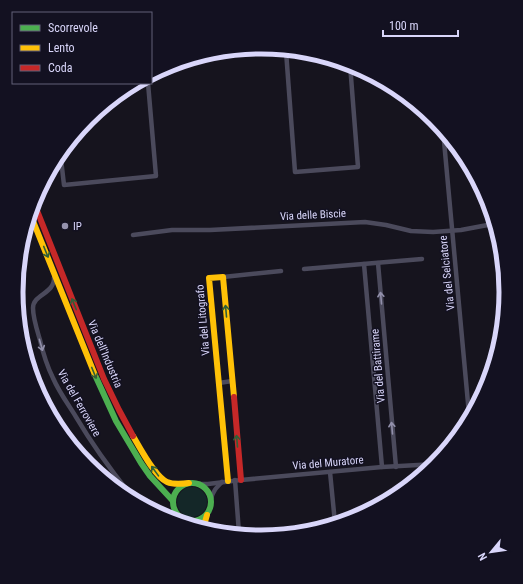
<svg xmlns="http://www.w3.org/2000/svg" width="523" height="584" font-family="'Roboto Condensed',sans-serif">
<style>
.grass{fill:#142728}
.lines{fill:none;stroke-linecap:round;stroke-linejoin:round}
.street{stroke:#4b4a5c;stroke-width:4.5}
.fast{stroke:#4caf50;stroke-width:6}
.slow{stroke:#ffc107;stroke-width:6}
.jam{stroke:#c62828;stroke-width:6}
.rail-casing{stroke:#455664;stroke-width:3}
.rail{stroke:#131121;stroke-width:1.5;stroke-dasharray:4.5;stroke-linecap:butt}
.oneway{stroke:#306038}
.oneway2{stroke:#9290ab}
.poi-dot{fill:#9592ad;stroke:#131121;stroke-width:1.5}
.labels{text-anchor:middle;dominant-baseline:central;stroke-width:3;stroke-linejoin:round;paint-order:stroke}
.street-label{font-size:11px;fill:#d9d6fa;stroke:#131121}
.poi-label{font-size:11px;fill:#d9d6fa;stroke:#131121;text-anchor:start}
.rim{fill:none;stroke:#d9d6fa;stroke-width:5}
</style>
<rect width="100%" height="100%" fill="#16141e"/>
<circle class="grass" cx="192" cy="502" r="15"/>
<g class="lines">
<g class="street">
<polyline points="286,51 295,172 358,167 350,64"/>
<polyline points="443,130 469,414"/>
<polyline points="61,159 64,185 156,176 148,83"/>
<polyline points="133,235 172,230 210,230 365,222 386,225 411,231 433,232 461,230 493,224"/>
<polyline points="378,263 396,467"/>
<polyline points="364,264 382,467"/>
<polyline points="304,269 422,259"/>
<path d="M54,277C55,294 33,294 33,308C33,318 37,330 40,340C43,353 47,366 53,378C59,392 68,404 76,417C92,444 110,469 130,494"/>
<polyline points="223,277 281,271"/>
<polyline points="219,383 232,381"/>
<polyline points="425,465 425,472"/>
<polyline points="330,472 335,523"/>
<polyline points="235,480 239,533"/>
<polyline points="199,484 208,484 241,480 382,467 436,464"/>
<path d="M211,499C213,491 216,488 222,482"/>
</g>
<g class="fast">
<polyline points="95,375 116,421 141,463 150,476 173,501"/>
<circle cx="192" cy="502" r="19"/>
</g>
<g class="slow">
<polyline points="31,216 95,375"/>
<path d="M133,436C140,448 155,477 167,482C174,485 182,484 189,483"/>
<polyline points="228,481 209,278 223,277 234,397"/>
<polyline points="205,526 205,522 207,515"/>
</g>
<g class="jam">
<polyline points="34,203 104,379 119,410 133,436"/>
<polyline points="234,397 241,480"/>
</g>
<defs>
<polyline id="rail" points="33,378 39,392"/>
</defs>
<use href="#rail" class="rail-casing"/>
<use href="#rail" class="rail"/>
</g>
<defs><path id="oneway-shaft" d="M-6 0H5M1.5-3L5.5 0L1.5 3" fill="none" stroke-width="1.6" stroke-linecap="round" stroke-linejoin="round"/></defs>
<g class="oneway">
<use href="#oneway-shaft" transform="translate(46 252) rotate(68)"/>
<use href="#oneway-shaft" transform="translate(74 304) rotate(-112)"/>
<use href="#oneway-shaft" transform="translate(226 311) rotate(-95)"/>
<use href="#oneway-shaft" transform="translate(94 373) rotate(68)"/>
<use href="#oneway-shaft" transform="translate(237 441) rotate(-95)"/>
<use href="#oneway-shaft" transform="translate(155 471) rotate(-126)"/>
</g>
<g class="oneway2">
<use href="#oneway-shaft" transform="translate(381 298) rotate(-95)"/>
<use href="#oneway-shaft" transform="translate(41 345) rotate(74)"/>
<use href="#oneway-shaft" transform="translate(392 428) rotate(-95)"/>
</g>
<circle class="poi-dot" cx="65" cy="226" r="4"/>
<g class="labels">
<g class="street-label">
<text transform="translate(313 215) rotate(-3)">Via delle Biscie</text>
<text transform="translate(447 273) rotate(-96)">Via del Selciatore</text>
<text transform="translate(203 320) rotate(-95)">Via del Litografo</text>
<text transform="translate(105 354) rotate(67)">Via dell'Industria</text>
<text transform="translate(378 366) rotate(-95)">Via del Battirame</text>
<text transform="translate(79 403) rotate(60)">Via del Ferroviere</text>
<text transform="translate(328 463) rotate(-5)">Via del Muratore</text>
</g>
<g class="poi-label">
<text x="73" y="226">IP</text>
</g>
</g>
<path d="M0 0H523V584H0ZM23 292a238 238 0 1 1 476 0a238 238 0 1 1-476 0Z" fill="#131121" fill-rule="evenodd"/>
<path class="rim" d="M23 292a238 238 0 1 1 476 0a238 238 0 1 1-476 0Z"/>
<rect x="12" y="12" width="140" height="72" fill="#131121" stroke="#626078"/>
<rect x="20" y="25" width="20" height="6" fill="#4caf50" stroke="#626078"/>
<text x="48" y="32" font-size="12" fill="#d9d6fa">Scorrevole</text>
<rect x="20" y="45" width="20" height="6" fill="#ffc107" stroke="#626078"/>
<text x="48" y="52" font-size="12" fill="#d9d6fa">Lento</text>
<rect x="20" y="65" width="20" height="6" fill="#c62828" stroke="#626078"/>
<text x="48" y="72" font-size="12" fill="#d9d6fa">Coda</text>
<g transform="translate(491 552) rotate(241)" stroke="#131121" stroke-width="3" paint-order="stroke">
<path d="M0-3L7 15L0 10L-7 15Z" fill="#d9d6fa"/>
<text y="-6" font-size="11" font-weight="bold" text-anchor="middle" fill="#d9d6fa">N</text>
</g>
<path d="M383 30v6h75v-6" fill="none" stroke="#d9d6fa" stroke-width="2"/>
<text x="389" y="30" font-size="12" fill="#d9d6fa" stroke="#131121" stroke-width="3" paint-order="stroke">100 m</text>
</svg>
